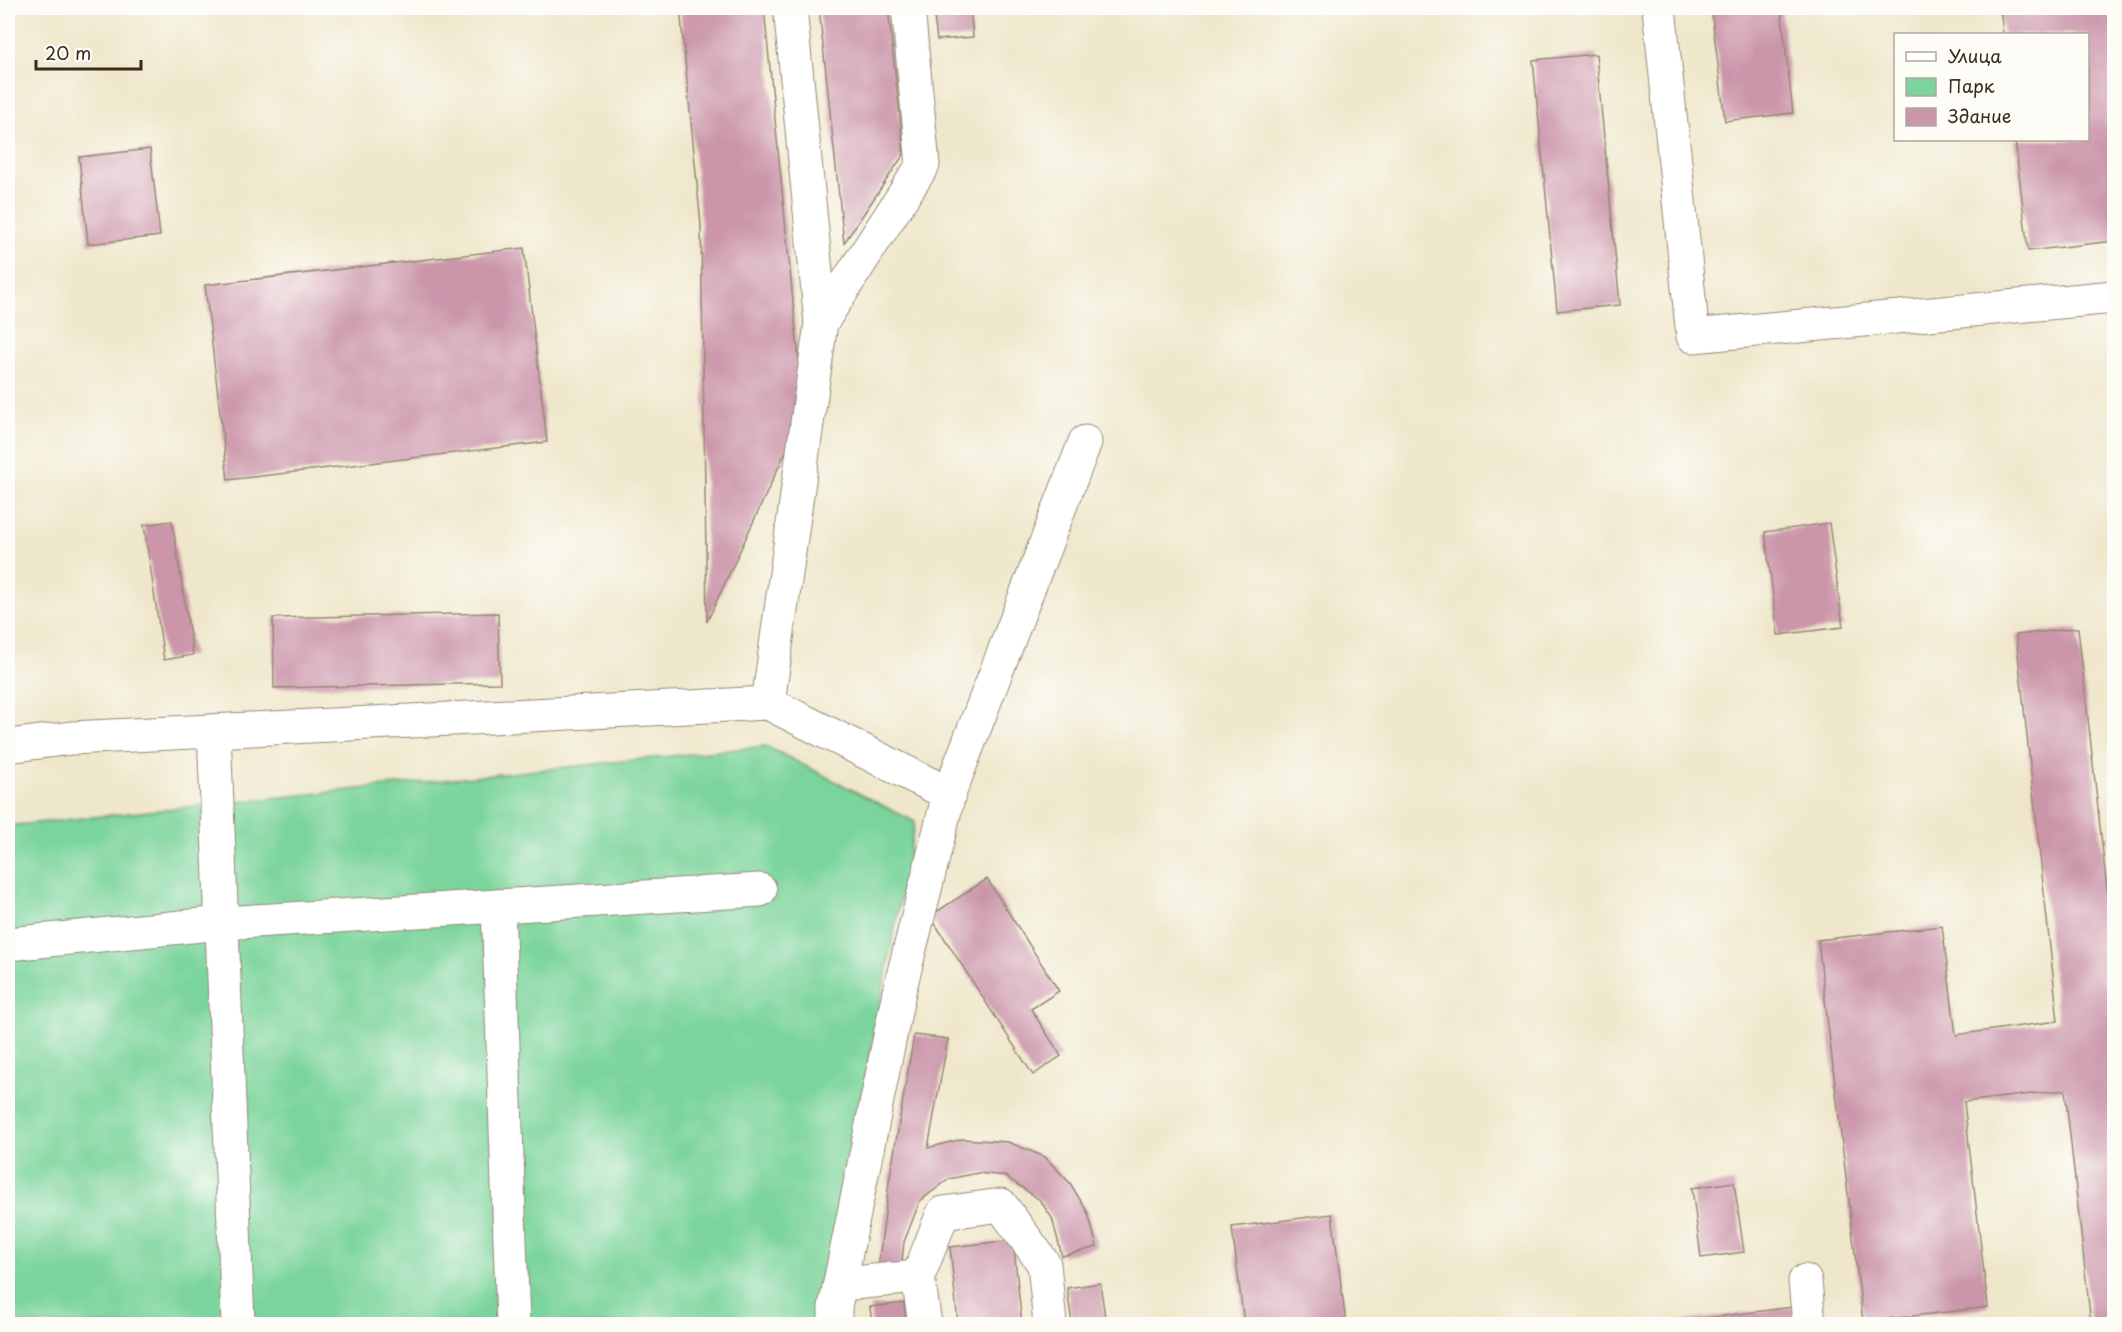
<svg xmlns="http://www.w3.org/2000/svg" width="2122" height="1332" font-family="'Playpen Sans',sans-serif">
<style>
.green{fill:#7ad49b;stroke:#5a7f5c;stroke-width:1.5}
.building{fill:#cb95aa}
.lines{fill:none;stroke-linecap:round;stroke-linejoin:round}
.minor-casing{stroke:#958874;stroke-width:35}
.minor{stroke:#fff;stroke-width:33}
</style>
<rect width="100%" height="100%" fill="#fdfcf7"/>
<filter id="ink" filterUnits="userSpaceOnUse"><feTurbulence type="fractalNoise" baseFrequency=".0167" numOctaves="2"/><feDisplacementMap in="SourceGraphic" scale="12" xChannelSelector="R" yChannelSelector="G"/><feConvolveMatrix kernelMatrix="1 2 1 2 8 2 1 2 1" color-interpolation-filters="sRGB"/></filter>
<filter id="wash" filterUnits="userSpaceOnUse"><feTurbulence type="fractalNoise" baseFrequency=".008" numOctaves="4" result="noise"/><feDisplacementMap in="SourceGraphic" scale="24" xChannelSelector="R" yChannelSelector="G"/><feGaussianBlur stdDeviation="1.35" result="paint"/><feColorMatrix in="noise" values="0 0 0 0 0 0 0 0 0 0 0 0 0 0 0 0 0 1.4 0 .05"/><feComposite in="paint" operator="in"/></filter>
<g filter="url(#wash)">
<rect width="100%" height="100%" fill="#efe7cb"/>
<polygon class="green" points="766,746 915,822 819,1324 8,1324 8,826"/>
<g id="blocks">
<g class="building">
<polygon points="680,8 764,8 804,412 707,622 701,225"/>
<polygon points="819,8 888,8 904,154 844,243"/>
<polygon points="933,8 970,8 973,37 937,40"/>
<polygon points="1711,8 1781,8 1793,113 1725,121"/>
<polygon points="2000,8 2114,8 2114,241 2028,251 2015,140 2088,140 2088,34 2003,34"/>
<polygon points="1596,54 1620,305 1557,311 1533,60"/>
<polygon points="150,149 160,236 88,244 79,157"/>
<polygon points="524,248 547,442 228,480 205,285"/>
<polygon points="172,521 193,655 164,660 144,525"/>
<polygon points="1829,523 1843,627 1778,635 1765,532"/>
<polygon points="498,613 500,683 274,688 273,618"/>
<polygon points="2078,628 2112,935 2114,935 2114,1324 2091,1324 2065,1090 1964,1102 1988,1307 1863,1322 1818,940 1942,926 1956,1035 2058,1021 2016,635"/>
<polygon points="987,879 1059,991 1031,1009 1061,1056 1033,1075 930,916"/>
<polygon points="914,1035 948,1039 928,1148 962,1139 1008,1142 1045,1157 1070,1183 1088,1213 1097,1247 1062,1256 1052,1218 1040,1200 1005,1176 978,1173 949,1179 920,1201 904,1242 901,1271 878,1268 889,1182"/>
<polygon points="1734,1182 1744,1252 1701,1258 1692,1188"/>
<polygon points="1332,1214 1346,1324 1244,1324 1232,1227"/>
<polygon points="1013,1240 1022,1324 958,1324 950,1247"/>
<polygon points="1100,1283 1106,1324 1072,1324 1067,1288"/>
<polygon points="904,1303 906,1324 872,1324 870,1307"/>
<polygon points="1793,1307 1796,1324 1669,1324 1669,1323"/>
</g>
</g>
</g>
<g filter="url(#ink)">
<use href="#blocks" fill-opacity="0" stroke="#958874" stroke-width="1.5"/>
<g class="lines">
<defs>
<g id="minor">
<polyline points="790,8 821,323"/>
<polyline points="1659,8 1693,336 2114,297"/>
<polyline points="768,703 821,323 923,165 908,8"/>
<polyline points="214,731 238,1324"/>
<polyline points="8,746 72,738 768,703 949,794 899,992 835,1307 835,1324"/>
<polyline points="949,794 1085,442"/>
<polyline points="498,906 513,1324"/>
<polyline points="8,944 222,923 760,890"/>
<polyline points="1805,1281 1809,1324"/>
<polyline points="841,1284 918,1277"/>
<polyline points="925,1324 918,1277 943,1213 1001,1205 1044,1264 1050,1324"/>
</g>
</defs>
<use href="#minor" class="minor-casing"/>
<use href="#minor" class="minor"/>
</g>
</g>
<rect width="2122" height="1332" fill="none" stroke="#fdfcf7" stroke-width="30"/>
<rect x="1894" y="33" width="195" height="108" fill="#fdfcf7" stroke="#afa8a0" stroke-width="1.5"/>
<rect x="1906" y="52" width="30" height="9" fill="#ffffff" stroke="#afa8a0" stroke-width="1.5"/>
<text x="1948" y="63" font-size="18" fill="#3b2a1e">Улица</text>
<rect x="1906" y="78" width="30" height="18" fill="#7ad49b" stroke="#afa8a0" stroke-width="1.5"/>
<text x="1948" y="93" font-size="18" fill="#3b2a1e">Парк</text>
<rect x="1906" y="108" width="30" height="18" fill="#cb95aa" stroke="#afa8a0" stroke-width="1.5"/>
<text x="1948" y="123" font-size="18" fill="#3b2a1e">Здание</text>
<path d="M36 60v9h105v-9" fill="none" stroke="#3b2a1e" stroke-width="3"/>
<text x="45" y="60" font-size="18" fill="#3b2a1e" stroke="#fdfcf7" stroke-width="4.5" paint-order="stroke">20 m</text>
</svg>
